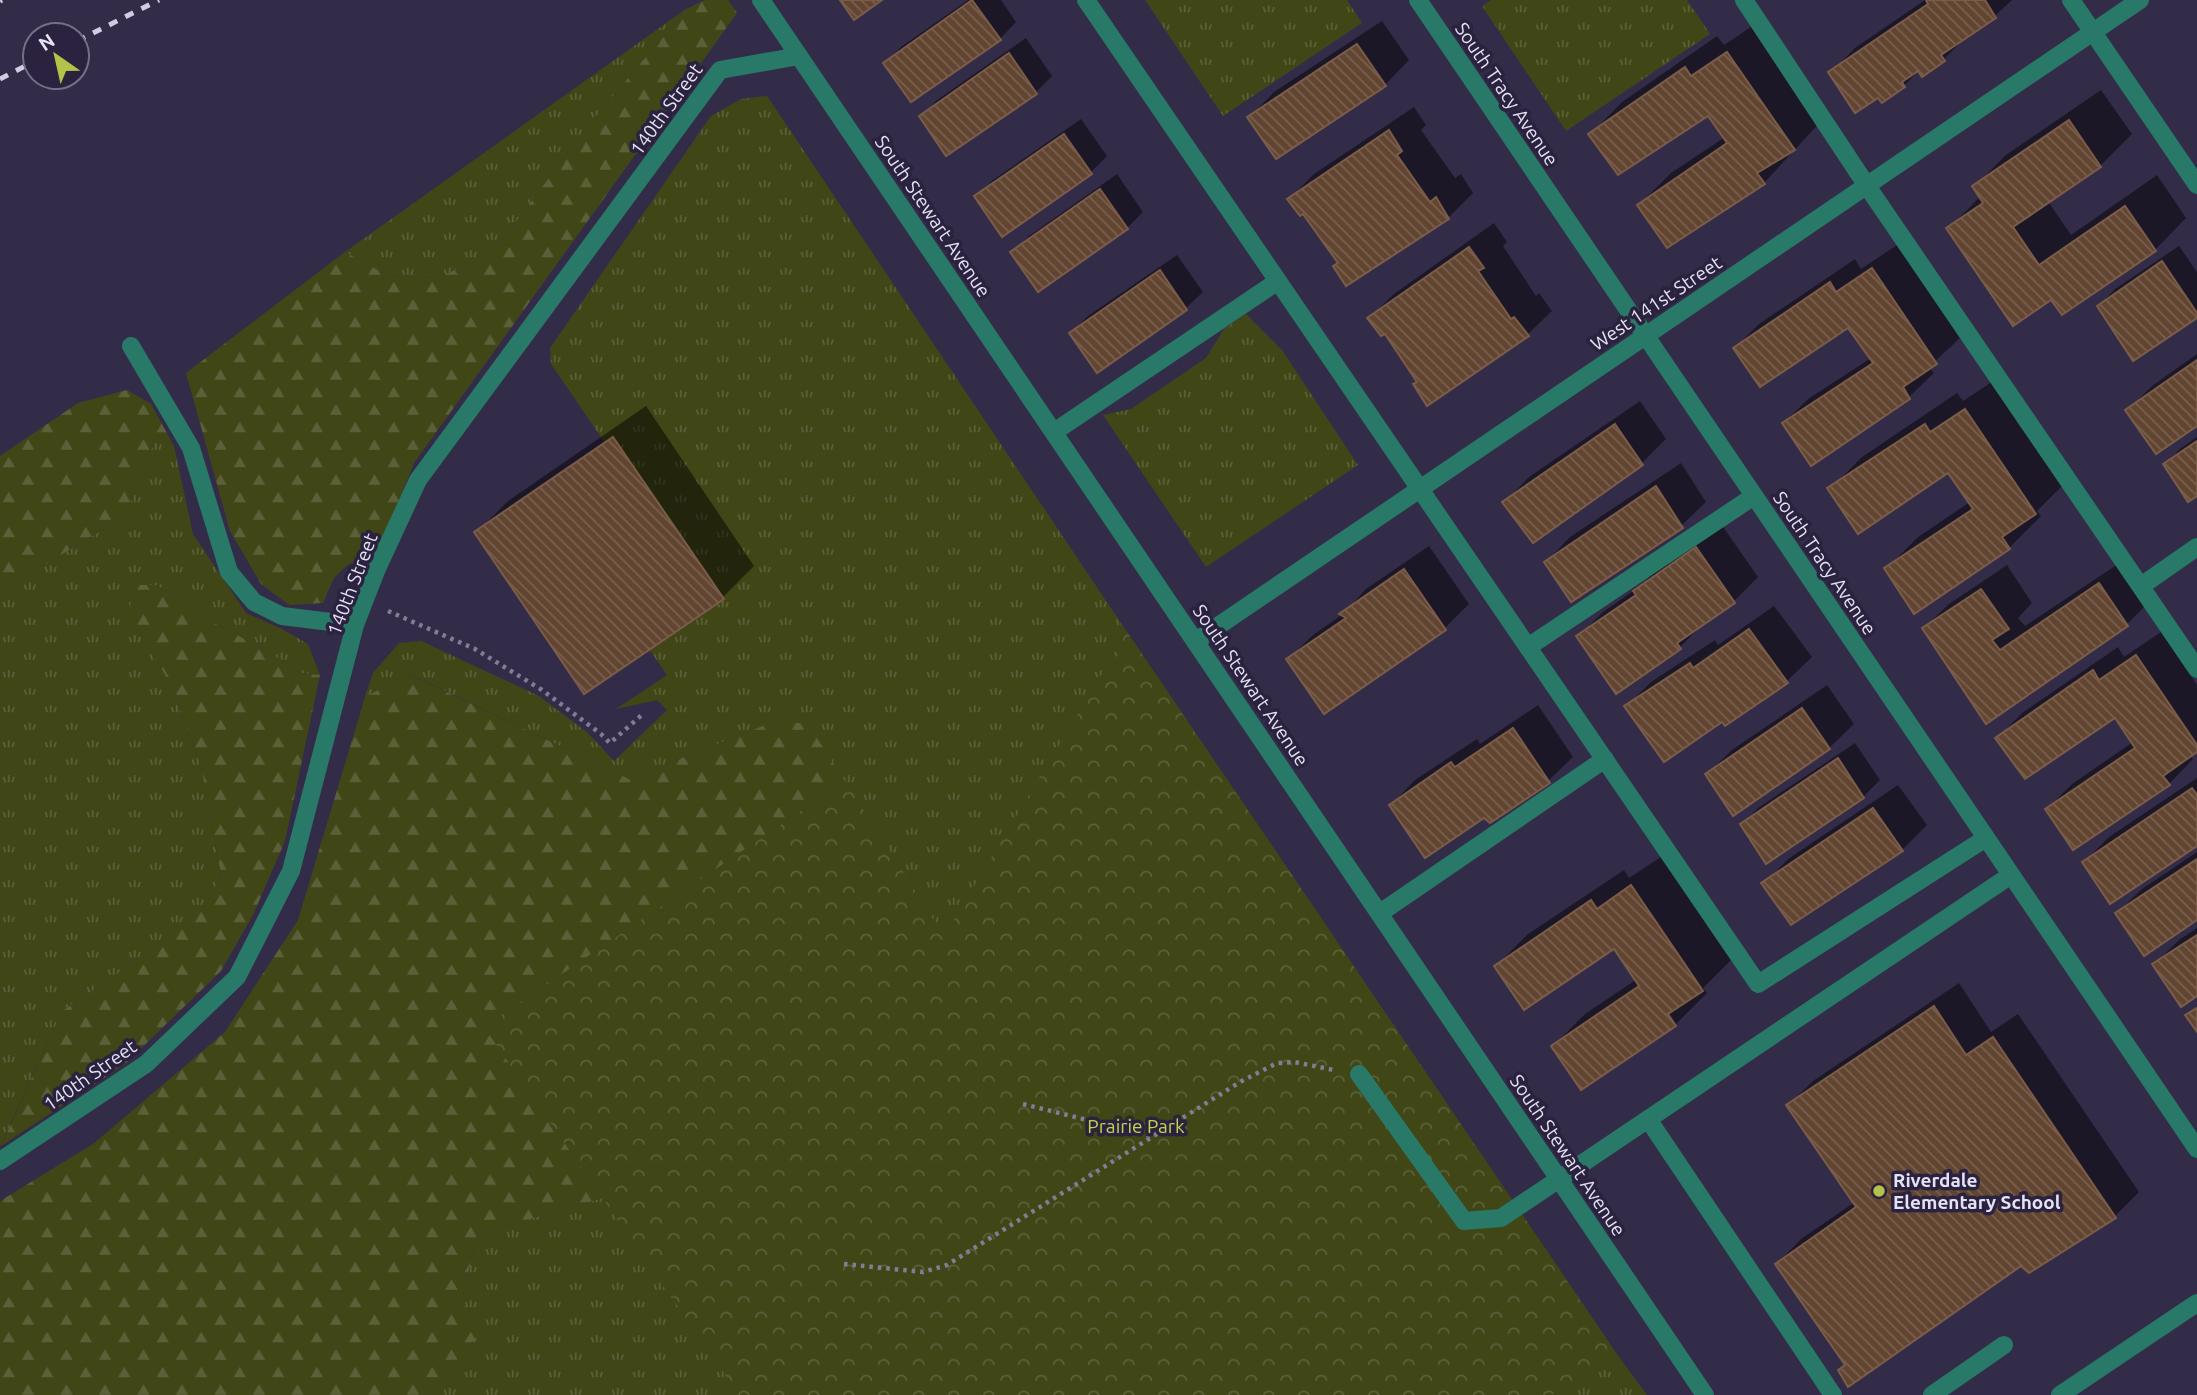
<svg xmlns="http://www.w3.org/2000/svg" width="2197" height="1395" font-family="Ubuntu,sans-serif">
<style>
.grass{fill:url(#grass-tufts)}
.forest{fill:url(#forest-firs)}
.park{fill:url(#park-crowns)}
.shadow{fill:#0007}
.building{fill:url(#building-back-hatch);stroke:#7b5c48;stroke-width:2}
.lines{fill:none;stroke-linecap:round;stroke-linejoin:round}
.path{stroke:#827c95;stroke-width:4.5;stroke-dasharray:3.5 5;stroke-linecap:butt}
.lane{stroke:#287967;stroke-width:18}
.street{stroke:#287967;stroke-width:18}
.rail{stroke:#d1cce0;stroke-width:5;stroke-dasharray:9 9;stroke-linecap:butt}
.poi-dot{fill:#b5c249;stroke:#2a223e;stroke-width:2.5}
.labels{text-anchor:middle;dominant-baseline:central;stroke-width:7;stroke-linejoin:round;paint-order:stroke}
.street-label{font-size:19px;fill:#e6e2f5;stroke:#2a223e}
.park-label{font-size:19px;fill:#c5d34f;stroke:#2a223e}
.poi-label{font-size:19px;font-weight:bold;fill:#e6e2f5;stroke:#2a223e;text-anchor:start}
</style>
<defs>
<pattern id="grass-tufts" width="24" height="20" patternUnits="userSpaceOnUse" patternTransform="scale(1.75)"><rect width="24" height="20" fill="#414617"/><path d="M3 7l-1-3M5 7V3M7 7l1-3M15 17l-1-3M17 17v-4M19 17l1-3" fill="none" stroke="#5c6039"/></pattern>
<pattern id="forest-firs" width="22" height="20" patternUnits="userSpaceOnUse" patternTransform="scale(1.75)"><rect width="22" height="20" fill="#414617"/><path d="M5 1l3.5 6h-7zM16 11l3.5 6h-7z" fill="#5c6039"/></pattern>
<pattern id="park-crowns" width="20" height="18" patternUnits="userSpaceOnUse" patternTransform="scale(1.75)"><rect width="20" height="18" fill="#414617"/><path d="M2 6a3 3 0 1 1 6 0M12 15a3 3 0 1 1 6 0" fill="none" stroke="#5c6039"/></pattern>
<pattern id="building-back-hatch" width="6" height="6" patternUnits="userSpaceOnUse" patternTransform="scale(1.75)"><rect width="6" height="6" fill="#624531"/><path d="M-1 5l2 2M0 0l6 6M5-1l2 2" fill="none" stroke="#78604f"/></pattern>
</defs>
<rect width="100%" height="100%" fill="#332c49"/>
<g class="grass">
<polygon points="1145,0 1347,0 1362,23 1223,116"/>
<polygon points="1491,0 1687,0 1710,34 1566,131 1482,6"/>
<polygon points="686,9 588,126 491,255 436,278 387,275 345,252"/>
<polygon points="767,96 1127,632 1616,1353 1647,1395 426,1395 475,1338 463,1296 477,1234 602,1198 484,1027 770,723 629,779 410,674 365,697 373,673 399,643 421,641 539,696 588,733 614,761 667,710 657,700 616,709 667,675 649,649 724,598 613,437 605,443 551,364 550,348 711,116 741,99"/>
<polygon points="1246,314 1282,350 1358,465 1206,567 1103,415 1131,409 1206,358 1224,329"/>
<polygon points="159,435 174,446 193,534 246,613 282,629 308,644 320,675 300,673 262,647 224,629 156,585 139,631 171,685 201,766 221,875 206,905 116,975 62,1011 0,1147 0,592 125,516 148,455"/>
</g>
<g class="forest">
<polygon points="705,0 728,0 737,13 414,463 380,547 346,566 334,578 323,603 289,605 261,584 230,531 186,373 345,252 387,275 436,278 491,255 588,126 686,9"/>
<polygon points="127,390 151,404 174,446 159,435 148,455 125,516 0,592 0,456 78,403"/>
<polygon points="137,585 156,585 224,629 262,647 300,673 320,675 285,841 253,915 221,971 125,1064 1,1146 62,1011 116,975 206,905 221,875 201,766 171,685 139,631 130,605"/>
<polygon points="409,674 629,779 770,723 807,723 845,781 485,1027 603,1198 477,1234 463,1296 476,1338 426,1395 0,1395 0,1201 93,1144 225,1032 298,920 365,697"/>
</g>
<polygon class="park" points="1127,632 1616,1353 1551,1395 739,1395 484,1027 845,781 944,936"/>
<g class="shadow">
<polygon points="968,0 1001,0 1016,22 1000,39 885,63 901,47"/>
<polygon points="1925,0 2012,0 1995,16 1968,35 1944,59 1922,74 1919,70 1904,86 1878,95 1830,73 1855,48"/>
<polygon points="1382,21 1409,60 1385,85 1250,117 1274,92"/>
<polygon points="1760,21 1825,117 1764,183 1639,205 1671,173 1725,137 1708,113 1591,134 1622,102 1717,36 1724,45"/>
<polygon points="1026,38 1052,76 1036,92 921,117 937,100"/>
<polygon points="2101,90 2132,134 2100,166 2048,201 2071,235 2157,175 2186,218 2155,250 2051,298 1948,229 1981,196 1974,187 2006,155"/>
<polygon points="1414,107 1426,125 1421,130 1455,178 1461,174 1473,193 1448,218 1347,284 1340,262 1303,212 1289,199 1314,174"/>
<polygon points="1081,119 1107,156 1091,172 1002,234 976,197 993,180"/>
<polygon points="1117,174 1143,212 1127,228 1013,252 1029,236"/>
<polygon points="1494,223 1507,242 1503,246 1536,296 1539,293 1552,311 1527,335 1418,381 1385,332 1369,318 1394,294"/>
<polygon points="1897,245 1960,338 1929,367 1934,373 1909,397 1811,463 1784,423 1808,399 1871,358 1849,326 1735,348 1759,324 1855,259 1861,269"/>
<polygon points="2179,246 2197,272 2197,316 2099,306 2115,289"/>
<polygon points="1177,255 1203,292 1186,308 1098,370 1071,333 1088,316"/>
<polygon points="2197,354 2197,424 2128,410 2152,386"/>
<polygon points="1998,378 2067,481 2037,511 2041,516 2009,548 1886,569 1918,537 1970,502 1949,470 1830,489 1862,457 1957,393 1963,401"/>
<polygon points="1640,401 1666,439 1642,463 1505,502 1529,477"/>
<polygon points="646,406 754,566 723,597 476,533 508,501"/>
<polygon points="2197,437 2197,494 2165,464 2181,448"/>
<polygon points="1681,463 1706,502 1681,526 1546,562 1570,537"/>
<polygon points="1721,524 1758,577 1734,601 1704,623 1680,647 1579,636 1603,612 1639,587 1660,567"/>
<polygon points="1429,546 1469,604 1445,628 1288,659 1313,635 1343,614 1366,589"/>
<polygon points="2124,560 2151,600 2127,624 1987,721 1924,628 1949,604 2007,565 2032,603 2018,618 2025,626"/>
<polygon points="1774,606 1812,657 1787,681 1726,724 1722,720 1627,706 1651,682 1715,640 1718,645"/>
<polygon points="2161,632 2197,685 2197,750 2190,755 2193,759 2169,784 2074,848 2047,809 2072,784 2133,742 2115,715 1998,738 2022,713 2118,647 2124,657"/>
<polygon points="1827,685 1854,724 1829,748 1707,774 1732,750"/>
<polygon points="1538,705 1573,757 1548,781 1391,805 1415,780 1477,739 1480,744"/>
<polygon points="1855,743 1880,780 1863,797 1766,862 1742,825 1758,808"/>
<polygon points="2197,778 2197,844 2084,862 2109,837"/>
<polygon points="1898,785 1927,825 1902,850 1792,923 1764,884 1788,859"/>
<polygon points="2197,852 2197,918 2117,913 2142,889"/>
<polygon points="1664,855 1733,958 1703,988 1707,993 1675,1025 1553,1046 1585,1014 1637,979 1615,947 1496,966 1528,934 1624,870 1629,878"/>
<polygon points="2197,928 2197,994 2155,964 2179,940"/>
<polygon points="1959,983 1991,1032 2018,1014 2139,1192 2115,1216 2029,1270 2022,1264 1846,1364 1777,1264 1801,1239 1855,1202 1789,1105 1813,1081"/>
</g>
<g class="building">
<polygon points="840,0 882,0 854,20"/>
<polygon points="972,0 1001,40 911,102 883,63"/>
<polygon points="1926,0 1985,0 1996,18 1941,55 1945,61 1922,77 1918,71 1902,82 1905,87 1882,103 1878,98 1855,113 1828,72 1928,4"/>
<polygon points="1357,44 1386,86 1276,159 1247,117"/>
<polygon points="1727,52 1795,150 1757,173 1765,184 1667,248 1637,205 1727,143 1708,116 1618,175 1588,134 1685,67 1691,76"/>
<polygon points="1009,53 1037,94 946,156 919,116"/>
<polygon points="2069,120 2101,167 2013,227 2039,265 2125,206 2156,251 2062,315 2051,300 2013,326 1946,228 1983,203 1972,186"/>
<polygon points="1389,130 1402,151 1397,155 1430,202 1436,197 1449,219 1346,286 1333,266 1338,263 1303,214 1300,216 1287,199"/>
<polygon points="1064,134 1092,174 1002,237 974,196"/>
<polygon points="1100,189 1128,229 1038,292 1010,252"/>
<polygon points="1469,247 1484,268 1478,271 1511,319 1514,317 1529,336 1427,406 1413,384 1417,382 1385,334 1381,336 1367,318"/>
<polygon points="2162,261 2197,313 2197,318 2133,361 2097,306"/>
<polygon points="1872,268 1937,364 1903,387 1910,399 1811,466 1782,423 1873,363 1848,328 1760,387 1733,348 1830,282 1836,292"/>
<polygon points="1160,270 1187,310 1097,373 1069,333"/>
<polygon points="2197,360 2197,426 2156,454 2125,410"/>
<polygon points="1965,409 2036,514 2002,537 2010,549 1914,614 1884,568 1973,509 1948,473 1858,534 1827,488 1925,424 1930,432"/>
<polygon points="1615,424 1643,465 1533,543 1502,502"/>
<polygon points="613,437 724,599 584,694 474,532"/>
<polygon points="2197,441 2197,496 2188,502 2163,464"/>
<polygon points="1656,486 1683,528 1571,602 1544,562"/>
<polygon points="1696,547 1735,603 1677,643 1681,649 1616,694 1576,636 1636,595 1633,591"/>
<polygon points="1404,569 1446,630 1324,714 1286,659 1346,618 1339,614"/>
<polygon points="2099,583 2128,626 1986,724 1922,628 1981,589 2009,629 1992,640 2000,650"/>
<polygon points="1749,629 1788,683 1725,726 1722,722 1664,762 1624,706 1690,663 1693,668"/>
<polygon points="2136,655 2197,745 2197,752 2163,776 2170,785 2073,850 2045,809 2135,748 2115,718 2025,779 1995,738 2093,670 2099,680"/>
<polygon points="1802,708 1830,749 1733,816 1705,774"/>
<polygon points="1513,728 1550,783 1490,823 1484,818 1425,858 1389,805 1451,762 1455,767"/>
<polygon points="1838,758 1864,798 1766,864 1740,824"/>
<polygon points="2192,788 2197,795 2197,846 2110,904 2082,862"/>
<polygon points="1873,808 1903,851 1791,925 1761,883"/>
<polygon points="2197,859 2197,920 2144,956 2115,913"/>
<polygon points="1631,885 1703,991 1668,1014 1676,1026 1581,1090 1551,1046 1639,986 1614,949 1524,1010 1494,966 1591,900 1597,909"/>
<polygon points="2197,935 2197,996 2181,1007 2152,964"/>
<polygon points="1934,1006 1966,1055 1993,1037 2116,1218 2029,1273 2021,1266 1848,1387 1838,1370 1845,1365 1775,1264 1856,1207 1786,1105"/>
<polygon points="2197,1008 2197,1032 2185,1015"/>
</g>
<g class="lines">
<g class="path">
<polyline points="388,611 475,649 542,690 601,734 610,743 644,713"/>
<polyline points="1023,1104 1151,1136"/>
<polyline points="844,1264 923,1272 947,1265 1240,1082 1277,1063 1294,1062 1334,1070"/>
</g>
<g class="lane">
<polyline points="1086,0 1758,984 1986,838"/>
<polyline points="1744,0 1867,186 2197,669"/>
<polyline points="131,346 191,448 229,572 254,602 282,616 355,625"/>
<polyline points="1054,432 1278,281"/>
<polyline points="2141,586 2197,547"/>
<polyline points="1528,647 1754,496"/>
<polyline points="1380,913 1605,759"/>
<polyline points="1359,1074 1464,1221 1501,1218 2011,875"/>
<polyline points="1648,1119 1833,1395"/>
<polyline points="1932,1395 2004,1345"/>
</g>
<g class="street">
<polyline points="761,0 1705,1395"/>
<polyline points="1418,0 2197,1149"/>
<polyline points="2071,0 2197,185"/>
<polyline points="1196,641 2140,0"/>
<polyline points="0,1161 146,1064 237,977 291,871 355,625 376,571 418,480 720,70 799,56"/>
<polyline points="2060,1395 2197,1303"/>
</g>
<g class="rail">
<polyline points="0,1 2,0"/>
<polyline points="77,41 159,0"/>
<polyline points="0,79 35,61"/>
</g>
</g>
<circle class="poi-dot" cx="1879" cy="1191" r="7"/>
<g class="labels">
<g class="street-label">
<text transform="translate(1507 94) rotate(56)">South Tracy Avenue</text>
<text transform="translate(666 109) rotate(-54)">140th Street</text>
<text transform="translate(933 216) rotate(56)">South Stewart Avenue</text>
<text transform="translate(1656 303) rotate(-34)">West 141st Street</text>
<text transform="translate(1825 563) rotate(56)">South Tracy Avenue</text>
<text transform="translate(352 584) rotate(-69)">140th Street</text>
<text transform="translate(1251 685) rotate(56)">South Stewart Avenue</text>
<text transform="translate(90 1075) rotate(-35)">140th Street</text>
<text transform="translate(1568 1155) rotate(56)">South Stewart Avenue</text>
</g>
<g class="park-label">
<text x="1136" y="1126">Prairie Park</text>
</g>
<g class="poi-label">
<text x="1893" y="1180">Riverdale<tspan x="1893" dy="22">Elementary School</tspan></text>
</g>
</g>
<g transform="translate(56 56) rotate(326)"><circle r="33" fill="#2a223e" stroke="#756f87" stroke-width="2"/>
<path d="M0-5L12 26L0 18L-12 26Z" fill="#b5c249"/>
<text y="-10" font-size="19" font-weight="bold" text-anchor="middle" fill="#e6e2f5">N</text>
</g>
</svg>
